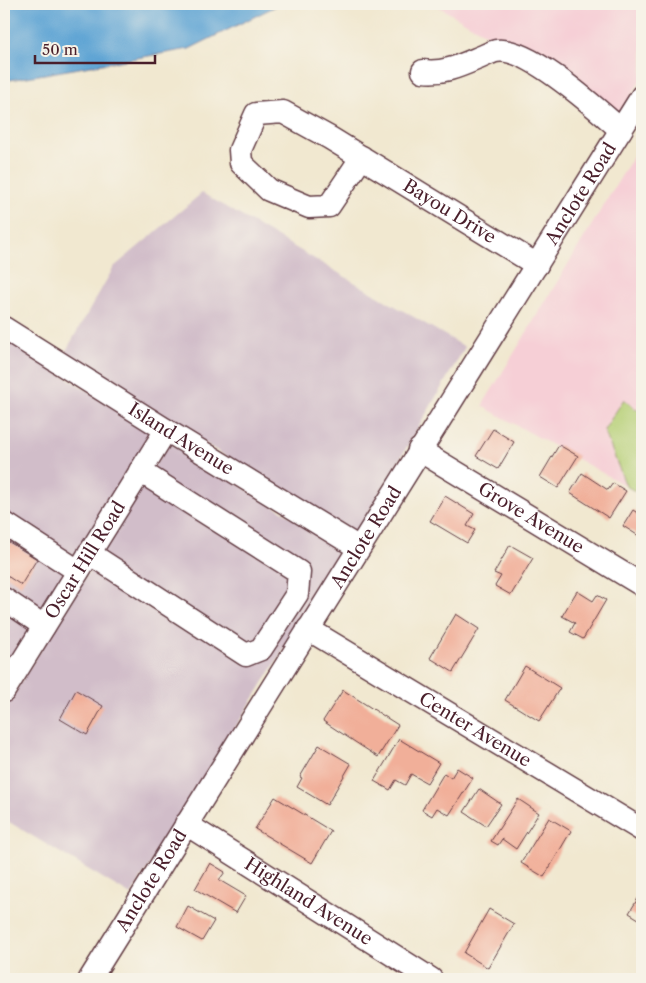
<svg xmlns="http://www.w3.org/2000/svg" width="646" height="983" font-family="'Libre Caslon Text',serif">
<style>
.built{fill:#f6cfd6}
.industrial{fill:#d1bdc9}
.green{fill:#b5cf74;stroke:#807750}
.water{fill:#5fa4d4;stroke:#546280}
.building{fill:#f1af99}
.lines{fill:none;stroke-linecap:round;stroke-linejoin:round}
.minor-casing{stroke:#633d44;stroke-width:25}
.minor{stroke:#fff;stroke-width:22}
.labels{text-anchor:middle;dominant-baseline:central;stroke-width:4;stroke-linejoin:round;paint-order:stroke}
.street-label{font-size:18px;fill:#4a1f2b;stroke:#f7f3e8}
</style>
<rect width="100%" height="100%" fill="#f7f3e8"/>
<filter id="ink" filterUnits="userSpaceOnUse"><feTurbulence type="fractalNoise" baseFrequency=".02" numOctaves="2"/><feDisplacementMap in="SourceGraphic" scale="10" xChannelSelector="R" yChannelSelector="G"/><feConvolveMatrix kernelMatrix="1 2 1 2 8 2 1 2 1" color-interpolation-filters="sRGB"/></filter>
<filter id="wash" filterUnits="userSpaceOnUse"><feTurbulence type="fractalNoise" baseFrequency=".0096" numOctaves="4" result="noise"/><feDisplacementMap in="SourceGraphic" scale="20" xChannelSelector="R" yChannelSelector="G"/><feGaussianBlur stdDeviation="1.12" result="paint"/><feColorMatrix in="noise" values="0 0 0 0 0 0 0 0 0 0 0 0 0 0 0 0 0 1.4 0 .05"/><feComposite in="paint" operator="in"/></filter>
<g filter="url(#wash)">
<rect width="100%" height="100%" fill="#f1e8d0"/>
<g class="built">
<polygon points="434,4 642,4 642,78 621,113"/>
<polygon points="642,142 642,412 635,409 604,430 626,486 482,406"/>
</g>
<g class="industrial">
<polygon points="202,193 465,347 355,536 63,356 114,267"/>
<polygon points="4,338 153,432 4,674"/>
<polygon points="169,442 346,550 131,895 4,819 4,709"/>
</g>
<polygon class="green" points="624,399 635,409 642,412 642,495 626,486 604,430"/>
<polygon class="water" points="4,4 280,4 189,49 4,81"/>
<g id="blocks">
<g class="building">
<polygon points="493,429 514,442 498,469 476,456"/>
<polygon points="559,445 578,456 558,488 540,477"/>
<polygon points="582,473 608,490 613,483 626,491 609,518 570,493"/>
<polygon points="445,496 474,514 467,526 475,530 467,543 430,521"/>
<polygon points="633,510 642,516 642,538 623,526"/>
<polygon points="4,539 37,559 21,585 4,574"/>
<polygon points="510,545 533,558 511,595 495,586 501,576 494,573"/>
<polygon points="577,591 593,601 597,595 606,600 583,639 570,632 575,623 562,616"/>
<polygon points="456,614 479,629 453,672 430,658"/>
<polygon points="525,666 560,688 539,721 505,700"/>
<polygon points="76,690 103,706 87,735 60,719"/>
<polygon points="343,690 398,725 378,757 323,721"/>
<polygon points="399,739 439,763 427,783 411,774 405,785 396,780 390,790 374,781"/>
<polygon points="319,745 351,764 327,805 297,787 302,778 300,777"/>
<polygon points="457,768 473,778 449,815 437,808 432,816 422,810 444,773 451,778"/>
<polygon points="479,789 501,804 486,826 464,812"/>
<polygon points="275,797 331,831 312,863 255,829"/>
<polygon points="518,799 539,813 516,849 502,839 498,845 491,841"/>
<polygon points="549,818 571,831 544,877 521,863"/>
<polygon points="210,863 225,872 219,880 246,896 236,913 195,889"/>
<polygon points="642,892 642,921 629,913"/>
<polygon points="188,906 214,921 202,941 177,927"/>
<polygon points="489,909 514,924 488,968 464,953"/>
</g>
</g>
</g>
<g filter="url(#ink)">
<use href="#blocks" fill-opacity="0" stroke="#633d44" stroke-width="1"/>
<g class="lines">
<defs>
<g id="minor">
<path d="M423,71C444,74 462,65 481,57C486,55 491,52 496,51C527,45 597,109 621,130"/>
<path id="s1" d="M362,157L329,206L309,207L269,190L241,163L240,150L256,114L283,112L330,138L537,265"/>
<path id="s2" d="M4,328L166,430L359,548"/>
<path id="s3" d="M419,450L642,585"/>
<polyline points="4,523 78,571"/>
<polyline points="89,553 246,655 261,649 297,594 299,572 140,471"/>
<polyline points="4,599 44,626"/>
<path id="s4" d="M308,629L642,830"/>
<path id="s5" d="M4,691L166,430"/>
<path id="s6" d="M186,824L431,979"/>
<path id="s7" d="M90,979L642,96"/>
</g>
</defs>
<use href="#minor" class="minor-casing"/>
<use href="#minor" class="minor"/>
</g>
</g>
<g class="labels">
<g class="street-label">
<text stroke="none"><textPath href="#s7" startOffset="926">Anclote Road</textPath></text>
<text stroke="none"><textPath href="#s1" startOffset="435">Bayou Drive</textPath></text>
<text stroke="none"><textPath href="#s2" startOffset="209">Island Avenue</textPath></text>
<text stroke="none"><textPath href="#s3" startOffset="131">Grove Avenue</textPath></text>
<text stroke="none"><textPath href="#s7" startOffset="521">Anclote Road</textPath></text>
<text stroke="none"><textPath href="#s5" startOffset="154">Oscar Hill Road</textPath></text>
<text stroke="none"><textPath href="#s4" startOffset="195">Center Avenue</textPath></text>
<text stroke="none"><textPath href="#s7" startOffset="116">Anclote Road</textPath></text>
<text stroke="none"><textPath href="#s6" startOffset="145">Highland Avenue</textPath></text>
</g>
</g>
<rect width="646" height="983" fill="none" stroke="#f7f3e8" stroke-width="20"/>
<path d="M35 55v8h120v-8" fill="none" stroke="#4a1f2b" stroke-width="2.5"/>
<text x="42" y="55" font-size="15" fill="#4a1f2b" stroke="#f7f3e8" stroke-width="4" paint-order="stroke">50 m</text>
</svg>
